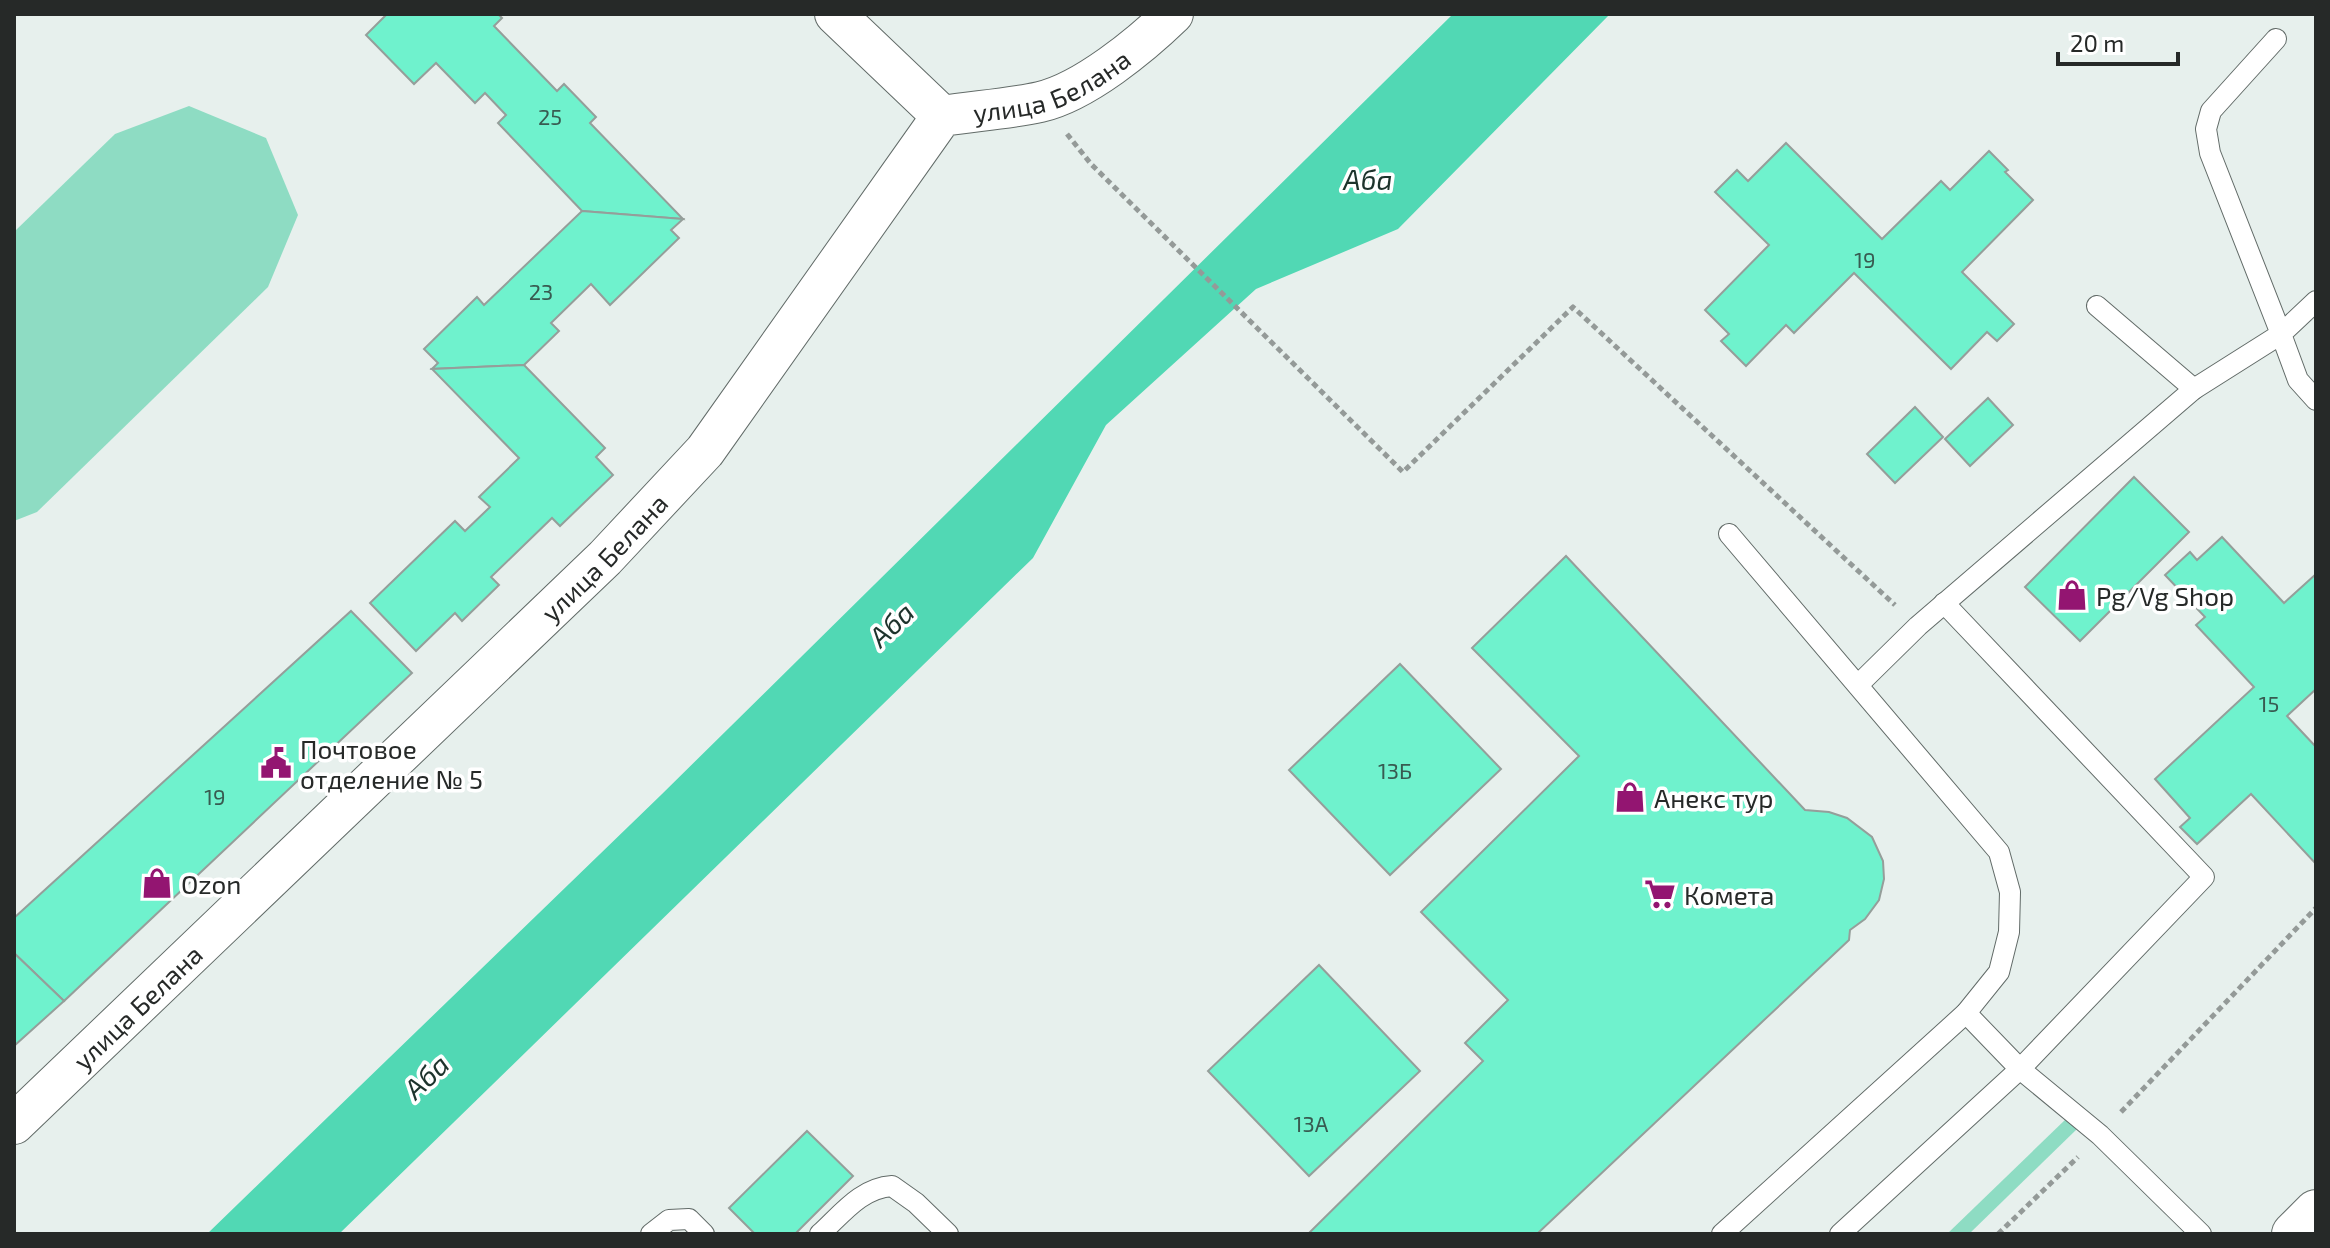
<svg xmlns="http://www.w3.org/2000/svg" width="2330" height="1248" font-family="'Exo 2',sans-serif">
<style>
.green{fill:#8edcc3}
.water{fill:#51d8b4}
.building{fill:#6ff2cd;stroke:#959e9a;stroke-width:2}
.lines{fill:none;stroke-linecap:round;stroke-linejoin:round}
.lane-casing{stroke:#626b68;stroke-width:22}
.street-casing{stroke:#626b68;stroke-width:42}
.secondary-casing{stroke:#626b68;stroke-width:46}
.path{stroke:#949a98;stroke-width:5;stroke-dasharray:6 4;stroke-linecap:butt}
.lane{stroke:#fff;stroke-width:20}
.street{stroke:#fff;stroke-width:40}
.secondary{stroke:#fff;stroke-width:44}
.labels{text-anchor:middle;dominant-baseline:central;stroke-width:7;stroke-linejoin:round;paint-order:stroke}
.number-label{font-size:22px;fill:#385b51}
.street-label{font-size:26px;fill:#262928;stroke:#fff}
.poi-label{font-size:26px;fill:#262928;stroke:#fff;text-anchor:start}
.water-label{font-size:28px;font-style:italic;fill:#1d332c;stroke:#fff}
</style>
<rect width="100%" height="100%" fill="#e7f0ed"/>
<g class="green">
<polygon points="189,106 266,138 298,215 268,287 37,512 14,521 14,232 115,134"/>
<polygon points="2067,1118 2077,1129 1969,1234 1947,1234"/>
</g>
<polygon class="water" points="1453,14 1610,14 1398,229 1256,289 1106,425 1033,558 339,1234 207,1234 661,795"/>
<g class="building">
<polygon points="387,14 498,14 502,18 494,26 557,91 564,84 596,117 590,123 683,219 582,211 498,123 506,115 485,93 475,103 436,63 414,84 366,35"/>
<polygon points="1786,143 1882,239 1941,181 1950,190 1989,151 2008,170 2005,172 2033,200 1962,272 2014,324 1997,341 1987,332 1951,369 1854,273 1794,333 1786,325 1746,366 1721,341 1729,334 1705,310 1769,245 1715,192 1737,170 1748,181"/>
<polygon points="582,211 683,219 671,230 679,238 610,305 591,284 551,323 559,331 524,365 432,369 438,363 424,349 477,297 484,305"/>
<polygon points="524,365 605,448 596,457 613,475 560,526 552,518 491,577 499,585 462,621 455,613 416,651 370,603 455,521 465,531 490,507 479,497 519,458 432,369"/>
<polygon points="1988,398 2013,425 1970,466 1945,439"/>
<polygon points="1915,407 1943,437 1895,483 1867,454"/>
<polygon points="2134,477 2189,532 2080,641 2025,587"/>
<polygon points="2222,537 2284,603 2316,574 2316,689 2287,716 2316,747 2316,864 2251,794 2197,844 2180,827 2190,818 2155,779 2254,687 2196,625 2205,617 2165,575 2190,552 2197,560"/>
<polygon points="1566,556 1805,810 1829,812 1847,818 1872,837 1883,861 1884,879 1879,900 1865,919 1850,930 1849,940 1537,1234 1308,1234 1483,1061 1465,1043 1508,1000 1421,912 1579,756 1472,648"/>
<polygon points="351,611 412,673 64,1001 14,953 14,918"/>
<polygon points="1400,664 1501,769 1390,875 1289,770"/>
<polygon points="14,953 64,1001 14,1046"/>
<polygon points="1319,965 1420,1071 1309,1176 1208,1071"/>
<polygon points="807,1131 853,1176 795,1234 755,1234 729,1208"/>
</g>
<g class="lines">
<defs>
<g id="lane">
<polyline points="2316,301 2281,334 2298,380 2316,400"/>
<polyline points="2097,306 2194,389"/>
<polyline points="1859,684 1918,626 2194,389 2281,334 2210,153 2206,129 2211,111 2276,39"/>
<polyline points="1966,1013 2020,1069 2100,1135 2201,1234"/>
<polyline points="651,1234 669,1220 689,1219 704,1234"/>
<path d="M820,1234C842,1214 861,1188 892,1186L916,1203L948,1234"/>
<polyline points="1722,1234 1966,1013 1999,972 2009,932 2010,892 1999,852 1729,534"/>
<polyline points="1840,1234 2020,1069 2204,877 1944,603"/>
</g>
<g id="street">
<polyline points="835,14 942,116"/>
<path id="s1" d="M14,1124L605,558L705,451L942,116C974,111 1008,109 1040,102C1084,92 1141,45 1173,14"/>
</g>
<polyline id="secondary" points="2294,1234 2316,1212"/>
</defs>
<use href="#lane" class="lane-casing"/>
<use href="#street" class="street-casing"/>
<use href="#secondary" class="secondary-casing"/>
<g class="path">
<polyline points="1067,134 1091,164 1403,472 1573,307 1895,605"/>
<polyline points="2121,1112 2316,908"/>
<polyline points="1998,1234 2078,1157"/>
</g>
<use href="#lane" class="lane"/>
<use href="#street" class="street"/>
<use href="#secondary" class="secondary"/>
</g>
<defs>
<symbol id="shop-bare" viewBox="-9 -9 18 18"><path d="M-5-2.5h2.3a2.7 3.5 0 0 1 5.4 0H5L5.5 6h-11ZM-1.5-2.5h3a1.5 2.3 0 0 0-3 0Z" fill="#931571" stroke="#fff" stroke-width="2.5" paint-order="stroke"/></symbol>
<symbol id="civic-bare" viewBox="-9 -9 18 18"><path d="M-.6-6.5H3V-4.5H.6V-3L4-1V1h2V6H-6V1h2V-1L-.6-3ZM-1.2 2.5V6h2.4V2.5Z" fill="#931571" stroke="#fff" stroke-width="2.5" paint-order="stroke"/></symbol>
<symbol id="supermarket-bare" viewBox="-9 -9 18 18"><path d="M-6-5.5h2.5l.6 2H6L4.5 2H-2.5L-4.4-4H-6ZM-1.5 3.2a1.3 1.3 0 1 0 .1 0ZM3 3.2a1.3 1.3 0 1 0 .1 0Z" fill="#931571" stroke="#fff" stroke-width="2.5" paint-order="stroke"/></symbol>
</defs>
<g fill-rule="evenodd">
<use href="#shop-bare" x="2050" y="573" width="44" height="44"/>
<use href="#civic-bare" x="254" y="741" width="44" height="44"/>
<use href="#shop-bare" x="1608" y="775" width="44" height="44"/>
<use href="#shop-bare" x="135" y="861" width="44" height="44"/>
<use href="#supermarket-bare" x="1638" y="872" width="44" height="44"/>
</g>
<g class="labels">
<g class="number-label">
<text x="550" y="116">25</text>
<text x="1865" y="259">19</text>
<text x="541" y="291">23</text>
<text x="2269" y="703">15</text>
<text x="1395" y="770">13Б</text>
<text x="215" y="796">19</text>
<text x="1311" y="1123">13А</text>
</g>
<g class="street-label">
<text stroke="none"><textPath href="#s1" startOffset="1490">улица Белана</textPath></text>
<text stroke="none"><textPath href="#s1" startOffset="818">улица Белана</textPath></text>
<text stroke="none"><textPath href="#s1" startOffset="170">улица Белана</textPath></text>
</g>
<g class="poi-label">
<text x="2096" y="595">Pg/Vg Shop</text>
<text x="300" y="748">Почтовое<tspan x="300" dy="30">отделение № 5</tspan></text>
<text x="1654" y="797">Анекс тур</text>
<text x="181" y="883">Ozon</text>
<text x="1684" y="894">Комета</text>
</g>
<g class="water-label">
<text x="1368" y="179">Аба</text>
<text transform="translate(891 624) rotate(-44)">Аба</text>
<text transform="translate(426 1076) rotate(-44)">Аба</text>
</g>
</g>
<rect width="2330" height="1248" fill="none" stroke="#262928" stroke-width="32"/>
<path d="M2058 52v12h120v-12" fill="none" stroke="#262928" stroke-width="4"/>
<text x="2070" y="52" font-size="24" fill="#262928" stroke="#ffffff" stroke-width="6" paint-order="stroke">20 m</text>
</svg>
